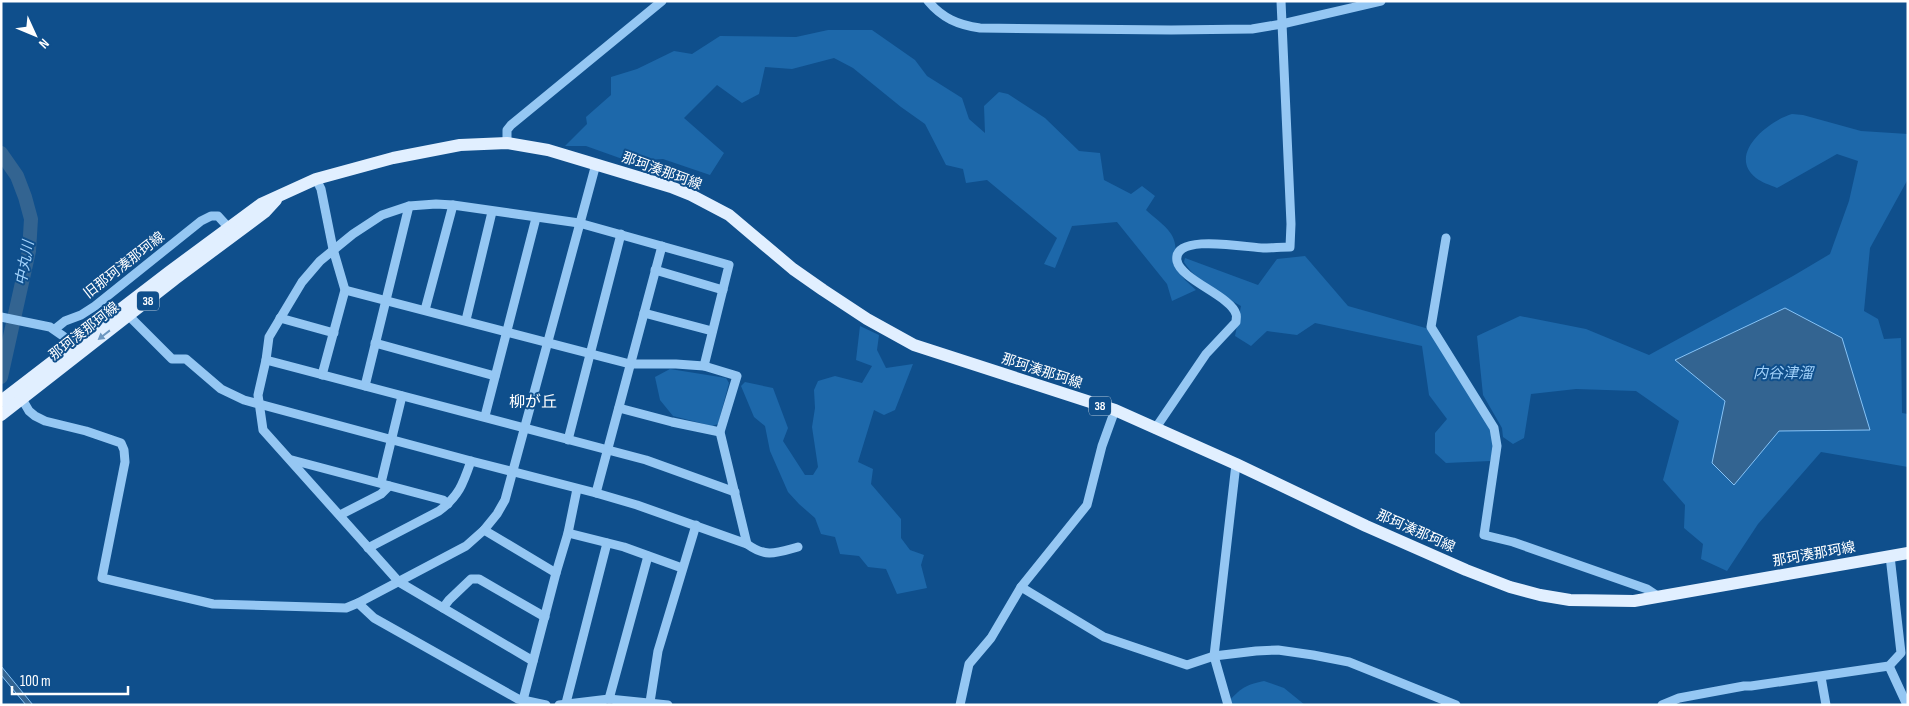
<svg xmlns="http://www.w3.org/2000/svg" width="1909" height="706" font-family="'Sofia Sans Condensed','Noto Sans JP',sans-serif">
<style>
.green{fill:#1d68aa}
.water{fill:#336491;stroke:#86c3f7}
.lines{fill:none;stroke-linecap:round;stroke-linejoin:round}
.river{stroke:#336491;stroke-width:14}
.minor{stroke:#95c7f3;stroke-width:9}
.major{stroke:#e1efff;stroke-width:12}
.oneway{fill:#6d97c0}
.labels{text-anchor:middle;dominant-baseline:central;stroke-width:4;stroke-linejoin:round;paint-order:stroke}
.shield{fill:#0f4f8c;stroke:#b7cadc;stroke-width:1}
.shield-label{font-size:12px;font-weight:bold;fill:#fff}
.street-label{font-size:14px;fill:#fff;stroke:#0f4f8c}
.water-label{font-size:15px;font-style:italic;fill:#a1d1fa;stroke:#0f4f8c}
.quarter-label{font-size:16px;fill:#fff;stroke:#0f4f8c}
</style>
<rect width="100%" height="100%" fill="#0f4f8c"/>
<g class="green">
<path d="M828,30H872L915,60L927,76L962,98L969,119L985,133L984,106L999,92L1008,94L1045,118L1079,151L1100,153L1104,180L1131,194L1142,186L1155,196L1146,210C1166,228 1182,235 1173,264L1185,280L1196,290L1172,301L1167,284L1117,222L1072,226L1055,268L1044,264L1057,238L987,180L966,183L963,169L946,165L925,124L901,107L853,68L834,58L792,69L765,67L759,94L742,103L717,85L684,118L724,153L710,175L663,159L628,161L586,146H565L587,124L586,117L611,95V77L637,69L674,51L692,54L720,36L796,37Z"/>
<path d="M1792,114L1803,115L1861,131L1908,134V179L1870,248L1864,311L1878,319L1884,339L1901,338L1902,413L1908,414V467L1821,452L1758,524L1727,571L1701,559L1703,544L1684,528L1685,505L1663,480L1679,421L1636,391L1576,389L1531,394L1524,438L1513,444L1503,437L1502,428L1483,395L1477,336L1520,316L1586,329L1649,355L1793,276L1830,254L1849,201L1858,161L1837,154L1777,188C1770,185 1761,182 1756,178C1726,154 1770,120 1792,114Z"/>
<path d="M1305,256L1348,306L1429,329L1490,429L1494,447L1490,461L1446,463L1435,453V433L1447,419L1429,395L1422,346L1315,323L1297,335L1267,331L1251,346L1235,336L1241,306C1220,294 1197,282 1184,262L1185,258L1258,285L1277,259Z"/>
<polygon points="860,326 879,335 877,350 886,368 913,364 895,410 884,415 874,410 858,462 873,469 871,484 901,519 901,538 910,550 924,555 921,565 927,588 897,594 886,569 868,567 859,556 840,554 835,537 821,534 815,518 799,504 788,492 770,451 765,426 754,417 741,386 745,382 773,388 788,428 783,441 805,475 813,475 818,467 812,427 815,408 814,390 818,381 835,376 862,383 872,366 856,360"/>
<polygon points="670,369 726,378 729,383 718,424 712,426 673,416 660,400 655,377"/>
<path d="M1264,681L1284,688L1305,705H1230L1228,702C1241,688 1245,685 1264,681Z"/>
</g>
<g class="water">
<polygon points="1785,308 1842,338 1870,430 1779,431 1734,485 1712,463 1725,401 1675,360"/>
<polygon points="1,666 33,705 26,705 1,675"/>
</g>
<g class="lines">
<polyline class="river" points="1,153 17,176 25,197 31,219 29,251 1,377"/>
<g class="minor">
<path d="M928,1C942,18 958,25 980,28L1171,30L1252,29L1282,24L1381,1"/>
<polyline points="507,143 507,130 511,125 662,1"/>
<polyline points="316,179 321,189 333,249 345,290 322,375"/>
<polyline points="1446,238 1431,327 1494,428 1497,446 1484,535 1513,542 1647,589 1659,597"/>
<polyline points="655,270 723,290"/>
<polyline points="345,290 630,364 676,364 704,366 737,376 720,432 747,544"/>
<polyline points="425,310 453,205"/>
<polyline points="644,313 712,331"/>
<path d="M129,316L172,359H186L221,389L244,400L471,461L596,493L637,505L747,544C766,558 776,553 798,547"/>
<polyline points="1,317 50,327 63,336 73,346"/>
<polyline points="280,318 334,333"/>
<polyline points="466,320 492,212"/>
<polyline points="55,329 65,321 81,315 95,306 201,221 211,216 218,216 228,227"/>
<polyline points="375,343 495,376"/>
<polyline points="266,360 646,460 735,492"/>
<polyline points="365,386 409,206"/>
<polyline points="22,399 29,411 35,416 45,421 86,431 121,443 124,450 125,462 102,578 213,604 346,608 358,603 466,546 484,530 497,514 505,500 596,164"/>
<polyline points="619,408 672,422 720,432"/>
<polyline points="485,416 536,218"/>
<path d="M1155,429L1206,354L1236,322C1236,319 1237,316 1236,314C1231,296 1181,280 1177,261C1172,232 1249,248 1263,248C1272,248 1281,247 1290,247L1291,224L1281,1"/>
<polyline points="568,440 621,234"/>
<polyline points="292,460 443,500 448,504"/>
<polyline points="381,483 402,396"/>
<polyline points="596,493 662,246"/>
<polyline points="340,515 381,494 389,486"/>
<polyline points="484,530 556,573"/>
<polyline points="568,533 624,547 682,568"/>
<path d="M368,548L439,511C459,496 463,484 471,461"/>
<polyline points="1021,587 1104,637 1187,665 1214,656 1256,651 1278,650 1313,655 1349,662 1456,705"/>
<polyline points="358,603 374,618 518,699 546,705"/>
<polyline points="443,608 449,600 471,579 479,579 545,617"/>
<polyline points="533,661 399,582 263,430 258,395 266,360 269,337 302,282 320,261 353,234 382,215 409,206 436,204 453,205 579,223 729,265 704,366"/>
<polyline points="1889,666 1907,705"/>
<polyline points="1821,677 1826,705"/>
<polyline points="609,699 648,556"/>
<polyline points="523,700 556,573 568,533 577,489"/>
<polyline points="650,702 658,651 696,525"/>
<polyline points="566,703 607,543"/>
<polyline points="559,705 609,699 668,705"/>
<polyline points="960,705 969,664 991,638 1021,587 1087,505 1102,446 1115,410"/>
<polyline points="1228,705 1214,656 1236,464"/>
<polyline points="1662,705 1679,698 1744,686 1751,686 1889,666 1901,653 1890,556"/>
</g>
<g class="major">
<polyline points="1,401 169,272 261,204 316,179 393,158 460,145 507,143 548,150 671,187 691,195 729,215 793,269 823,290 867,319 914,345 1115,410 1236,464 1366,526 1466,570 1510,587 1540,595 1570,600 1634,601 1908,553"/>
<polyline points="1,415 175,279 265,212 276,200"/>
</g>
</g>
<defs><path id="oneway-solid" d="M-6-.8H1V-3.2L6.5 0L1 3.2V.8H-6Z" transform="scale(1.25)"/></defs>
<use class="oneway" href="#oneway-solid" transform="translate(104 335) rotate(142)"/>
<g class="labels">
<g class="shield">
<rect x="137" y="291.5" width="22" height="19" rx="4"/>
<rect x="1089" y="396.5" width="22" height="19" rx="4"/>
</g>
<g class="shield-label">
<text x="148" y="301">38</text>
<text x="1100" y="406">38</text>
</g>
<g class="street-label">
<text transform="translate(662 171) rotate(20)">那珂湊那珂線</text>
<text transform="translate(124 265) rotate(-38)">旧那珂湊那珂線</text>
<text transform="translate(84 331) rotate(-38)">那珂湊那珂線</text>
<text transform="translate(1042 371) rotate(18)">那珂湊那珂線</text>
<text transform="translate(1416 531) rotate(24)">那珂湊那珂線</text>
<text transform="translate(1814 554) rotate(-10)">那珂湊那珂線</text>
</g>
<g class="water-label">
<text transform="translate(25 263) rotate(-80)">中丸川</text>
<text x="1783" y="373">内谷津溜</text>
</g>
<g class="quarter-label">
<text x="533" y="402">柳が丘</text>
</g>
</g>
<rect width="1909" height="706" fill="none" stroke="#ffffff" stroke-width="5"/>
<g transform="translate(35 35) rotate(134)" stroke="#0f4f8c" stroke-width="4" paint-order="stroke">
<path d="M0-4L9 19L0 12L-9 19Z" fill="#ffffff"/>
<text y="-8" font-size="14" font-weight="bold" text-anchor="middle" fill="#ffffff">N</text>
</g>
<path d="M12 686v8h116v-8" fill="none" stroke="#ffffff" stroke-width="2.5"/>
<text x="20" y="686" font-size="15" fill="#ffffff" stroke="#0f4f8c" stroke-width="4" paint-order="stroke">100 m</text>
</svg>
